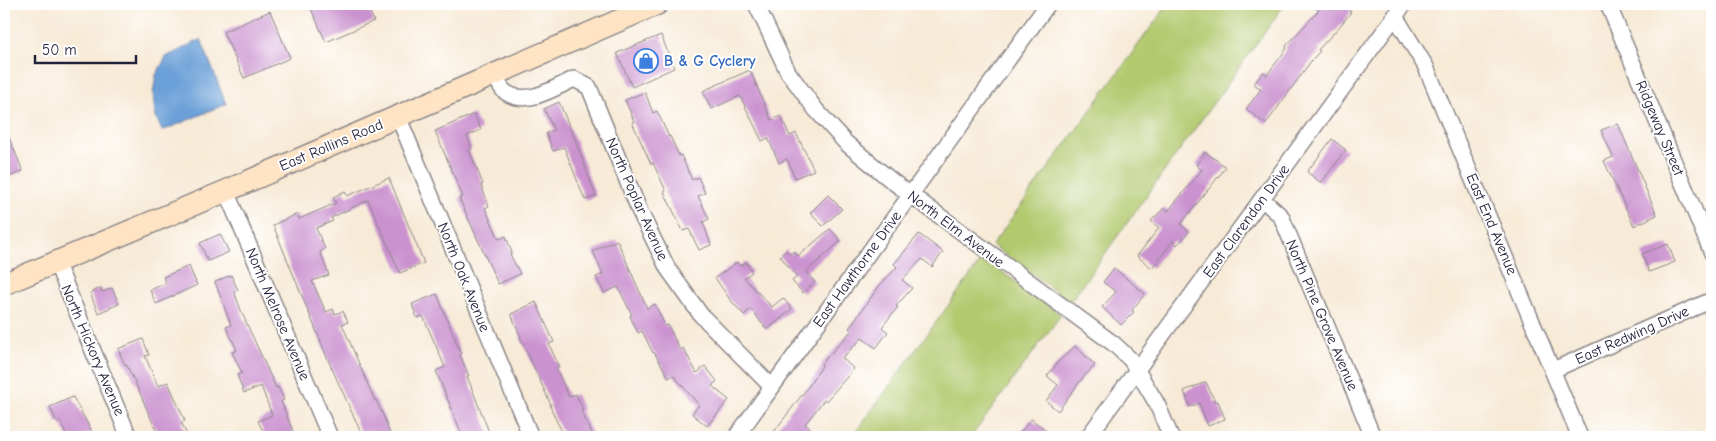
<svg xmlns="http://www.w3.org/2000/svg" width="1716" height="441" font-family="'Comic Neue',sans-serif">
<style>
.green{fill:#b2c96e;stroke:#6a7654}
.water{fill:#6ca0d8;stroke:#47618a}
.building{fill:#ca92cf}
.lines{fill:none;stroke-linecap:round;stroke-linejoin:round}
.street-casing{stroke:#8c8688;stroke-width:18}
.secondary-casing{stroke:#8c8688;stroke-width:24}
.street{stroke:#fff;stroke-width:15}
.secondary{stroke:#fee4c5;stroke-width:21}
.labels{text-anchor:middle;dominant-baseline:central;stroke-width:4;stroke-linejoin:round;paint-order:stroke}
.shop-label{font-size:15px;font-weight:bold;fill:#366cbe;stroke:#fff;text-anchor:start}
.street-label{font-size:15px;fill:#22223b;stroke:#fff}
</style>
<rect width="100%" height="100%" fill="#fff"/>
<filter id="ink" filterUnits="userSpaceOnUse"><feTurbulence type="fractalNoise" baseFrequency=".02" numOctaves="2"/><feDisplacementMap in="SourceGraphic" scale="10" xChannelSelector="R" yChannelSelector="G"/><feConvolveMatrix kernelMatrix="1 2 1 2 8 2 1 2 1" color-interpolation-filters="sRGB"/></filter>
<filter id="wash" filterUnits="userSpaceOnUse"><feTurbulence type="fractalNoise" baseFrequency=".0096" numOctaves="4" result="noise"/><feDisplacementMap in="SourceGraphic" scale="20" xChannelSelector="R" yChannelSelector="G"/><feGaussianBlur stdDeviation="1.12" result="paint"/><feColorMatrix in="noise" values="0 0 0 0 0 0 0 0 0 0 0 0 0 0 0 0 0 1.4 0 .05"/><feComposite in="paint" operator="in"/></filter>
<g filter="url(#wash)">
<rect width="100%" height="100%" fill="#f7ead6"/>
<g class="green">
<polygon points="1168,4 1285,4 1070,302 992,245"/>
<polygon points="983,258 1061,315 971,437 852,437"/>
</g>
<polygon class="water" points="201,39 226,104 162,131 155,115 153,93 156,75 166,57"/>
<g id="blocks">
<g class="building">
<polygon points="309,4 366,4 374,21 326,42"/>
<polygon points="1310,4 1356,4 1349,11 1351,12 1340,26 1318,50 1320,51 1311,61 1266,124 1246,109 1261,89 1254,84 1263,72 1267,75 1287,48 1286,46 1319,10"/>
<polygon points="270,11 290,58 244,78 223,32"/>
<polygon points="661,35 674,68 632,87 617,53"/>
<polygon points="750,70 771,120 781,116 790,136 796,133 814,170 795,178 787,159 779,163 768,138 762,141 740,96 711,109 703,91"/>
<polygon points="645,92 653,113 657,111 669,137 670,136 679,156 681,155 692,180 698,177 705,193 698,196 709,219 703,222 711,245 699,250 689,229 683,231 664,192 666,191 653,163 651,164 632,122 634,121 625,100"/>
<polygon points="559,102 576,142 596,196 585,200 564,147 553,151 546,133 554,130 544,109"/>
<polygon points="474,114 481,130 467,136 472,149 469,150 483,184 481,185 489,206 485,208 499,239 506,236 512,253 510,254 520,274 498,284 459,198 463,197 435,131"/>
<polygon points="1618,124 1657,215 1634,226 1604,161 1613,157 1601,130"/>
<polygon points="4,126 23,171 4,179"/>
<polygon points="1332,139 1346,150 1321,183 1307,172"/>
<polygon points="1205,152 1226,167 1181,224 1189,232 1177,245 1173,241 1152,268 1137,256 1159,228 1151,221 1164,208 1168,211 1202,170 1196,165"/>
<polygon points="389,178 424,263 400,273 368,200 331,218 333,221 316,228 325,249 320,252 329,275 312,281 326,312 333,309 335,314 343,311 348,322 342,324 375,401 376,400 383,415 391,437 363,437 329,362 273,225 297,214 299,219 336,203 333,197 345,191 347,196"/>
<polygon points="828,195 842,209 823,226 810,213"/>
<polygon points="830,229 841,241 806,272 815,282 803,293 792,281 797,277 780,256 786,250 790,254 794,251 798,256"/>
<polygon points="220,234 229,252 208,261 200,243"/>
<polygon points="919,234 943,252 932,267 922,259 902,280 912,288 896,306 898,307 882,327 888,332 876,348 862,338 842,358 854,369 826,401 824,400 805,424 810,428 803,437 770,437 808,387 822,366 821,364 852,330 849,328 880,285 897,267 894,264"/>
<polygon points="617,240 647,308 655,304 665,326 668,325 680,350 683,348 697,373 705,366 717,381 712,386 729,400 707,426 692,414 699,405 673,375 669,378 654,352 653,353 642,331 638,333 630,316 632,315 618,287 604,293 596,277 603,274 593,251"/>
<polygon points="1668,244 1675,262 1649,272 1642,254"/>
<polygon points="737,262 740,266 746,262 752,272 744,278 772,307 783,298 792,309 767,330 751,309 744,315 731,301 715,278"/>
<polygon points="189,266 197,285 156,304 150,290 166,283 163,277"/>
<polygon points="1114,268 1145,294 1132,310 1134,312 1121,325 1102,307 1116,292 1103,282"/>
<polygon points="231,275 238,290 234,291 242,313 276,388 278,387 284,400 281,401 295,437 266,437 258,421 272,415 261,386 244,393 237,375 242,373 232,352 237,350 226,327 231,325 215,282"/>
<polygon points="101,288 102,292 112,288 119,304 98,313 90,293"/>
<polygon points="437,294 461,354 460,355 469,376 467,376 491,437 463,437 436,371 445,367 423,316 417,318 412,304"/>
<polygon points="536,302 554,342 549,344 559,367 556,368 569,397 576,394 583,410 581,411 594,437 565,437 557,422 550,406 551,405 520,337 521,337 511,314"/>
<polygon points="143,339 149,355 145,356 158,386 168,382 185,421 181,422 188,437 159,437 136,384 126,364 125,365 118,349"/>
<polygon points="1075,346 1095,365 1081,380 1058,411 1046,401 1058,385 1047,376 1058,362"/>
<polygon points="1206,382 1215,402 1218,401 1225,419 1208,426 1199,403 1190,407 1184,391"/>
<polygon points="73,397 92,432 81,437 67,437 60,421 57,423 50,407"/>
<polygon points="1031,419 1046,430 1040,437 1017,437"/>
</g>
</g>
</g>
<g filter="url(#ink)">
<use href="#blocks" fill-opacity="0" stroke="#8c8688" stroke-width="1"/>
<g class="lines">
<defs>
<g id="street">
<polyline points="756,4 788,72 816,110 846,143 892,181 1114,344 1131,360 1157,404 1171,437"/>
<polyline points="1608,4 1712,253"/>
<polyline points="1395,16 1426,67 1580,437"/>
<path d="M494,74C497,79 500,87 504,91C525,108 554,88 574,79L589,87L640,212L668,269L701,315L772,387"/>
<polyline points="398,116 531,437"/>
<polyline points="226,191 330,437"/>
<polyline points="1262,199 1281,216 1373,437"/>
<polyline points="56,262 129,437"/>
<polyline points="1553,370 1712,300"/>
<polyline points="736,437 1048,4"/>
<polyline points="1088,437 1404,4"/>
</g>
<polyline id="secondary" points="4,284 226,191 657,4"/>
</defs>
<use href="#street" class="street-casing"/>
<use href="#secondary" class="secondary-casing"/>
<use href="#street" class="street"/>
<use href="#secondary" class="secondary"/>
</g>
</g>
<defs>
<symbol id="shop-ring" viewBox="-11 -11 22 22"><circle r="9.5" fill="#fff" stroke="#3f7fe0" stroke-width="1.5"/><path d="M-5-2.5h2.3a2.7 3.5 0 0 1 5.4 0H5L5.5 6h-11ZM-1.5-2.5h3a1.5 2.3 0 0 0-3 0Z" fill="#3f7fe0"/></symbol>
</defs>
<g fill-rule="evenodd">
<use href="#shop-ring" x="632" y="47" width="28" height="28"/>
</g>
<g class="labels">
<g class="shop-label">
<text x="664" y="61">B &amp; G Cyclery</text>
</g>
<g class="street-label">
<text transform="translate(1660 128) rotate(67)">Ridgeway Street</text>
<text transform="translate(331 145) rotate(-23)">East Rollins Road</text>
<text transform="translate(637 199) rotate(66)">North Poplar Avenue</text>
<text transform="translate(1246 221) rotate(-54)">East Clarendon Drive</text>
<text transform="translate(1492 224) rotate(67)">East End Avenue</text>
<text transform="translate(956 229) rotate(37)">North Elm Avenue</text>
<text transform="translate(857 269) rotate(-54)">East Hawthorne Drive</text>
<text transform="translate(464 277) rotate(68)">North Oak Avenue</text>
<text transform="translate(278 314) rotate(67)">North Melrose Avenue</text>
<text transform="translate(1322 315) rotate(67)">North Pine Grove Avenue</text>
<text transform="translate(1632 335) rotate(-24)">East Redwing Drive</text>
<text transform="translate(93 350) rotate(67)">North Hickory Avenue</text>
</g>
</g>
<rect width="1716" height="441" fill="none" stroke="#fff" stroke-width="20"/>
<path d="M35 55v8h101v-8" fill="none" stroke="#22223b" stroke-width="2.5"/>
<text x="42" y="55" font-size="15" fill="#22223b" stroke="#ffffff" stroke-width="4" paint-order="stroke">50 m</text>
</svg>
